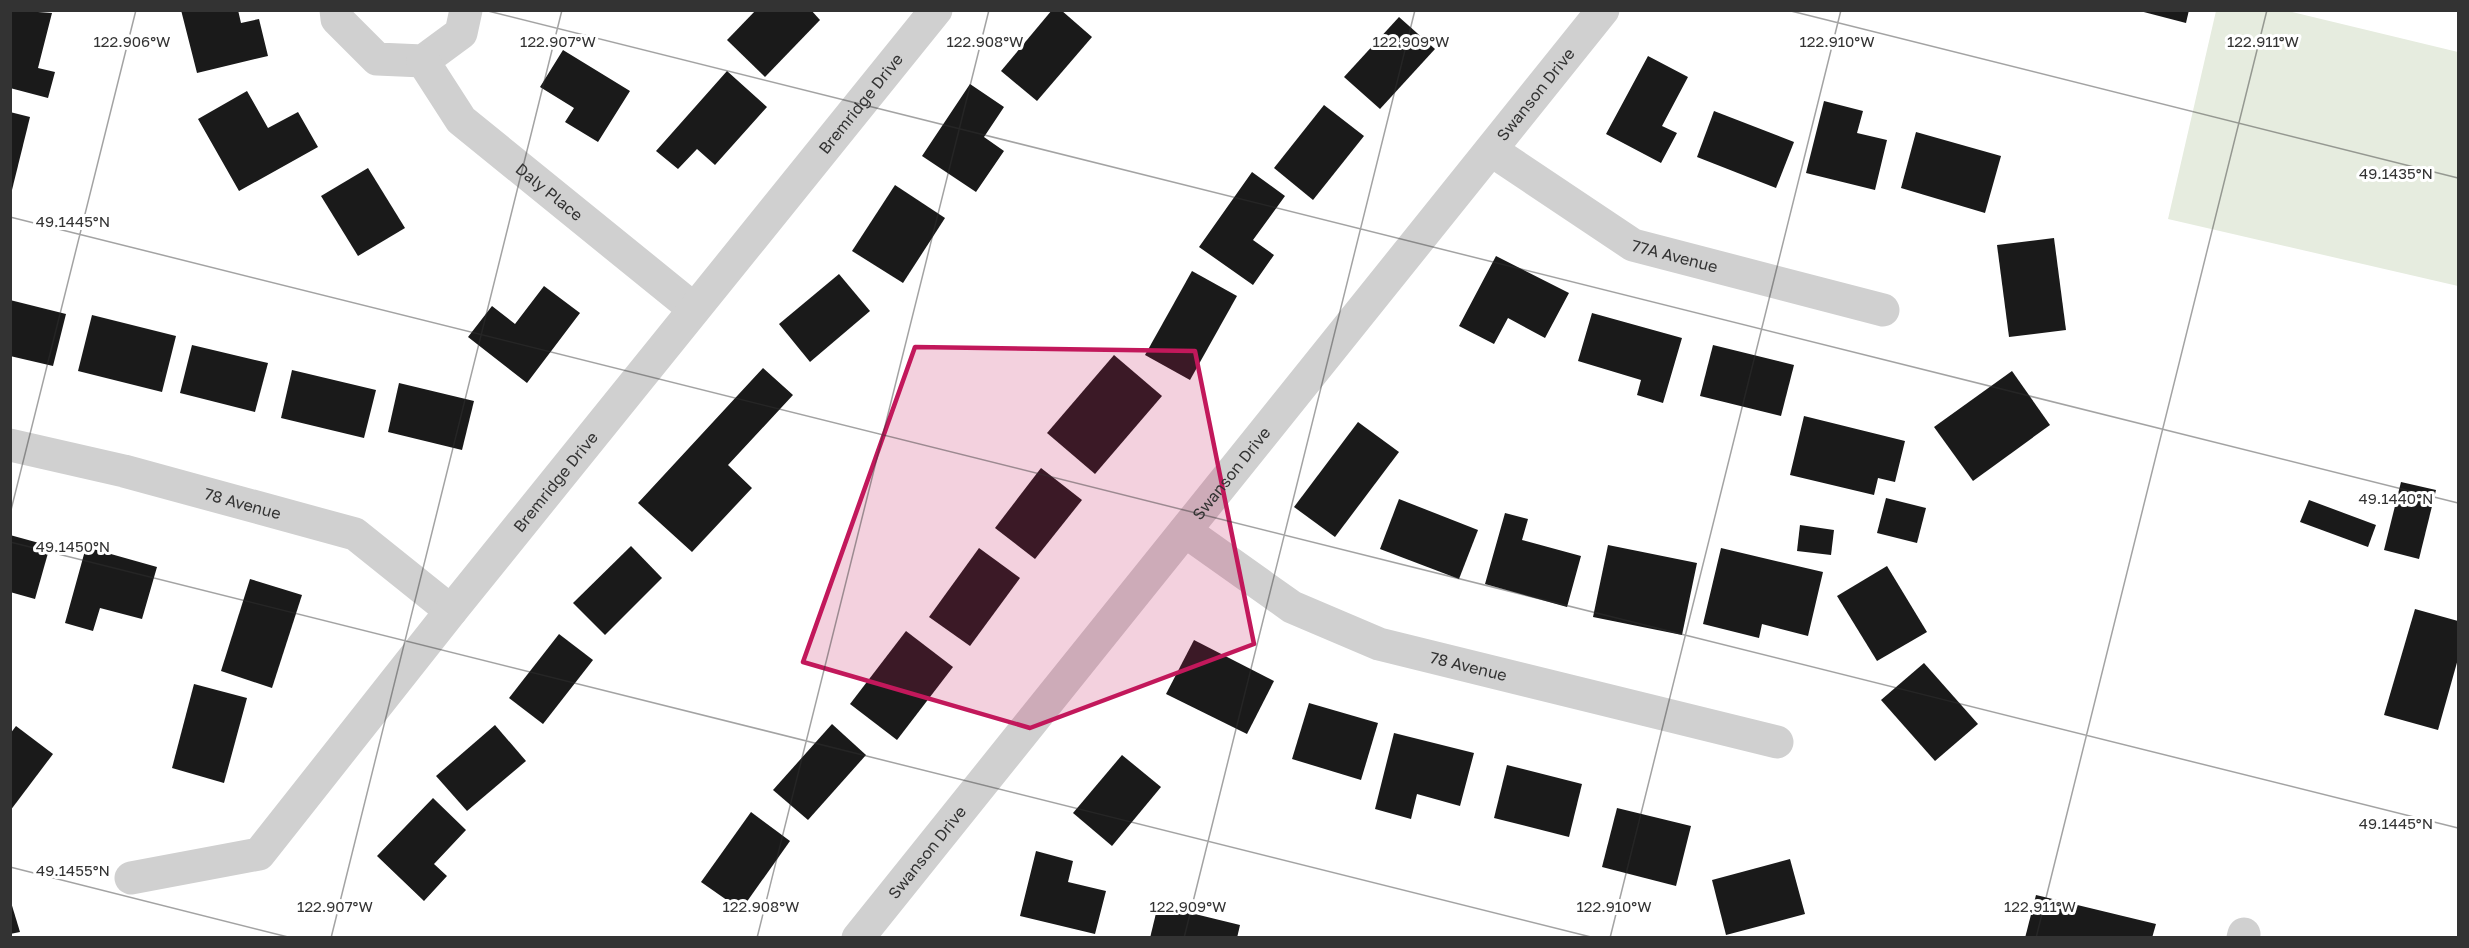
<svg xmlns="http://www.w3.org/2000/svg" width="2469" height="948" font-family="'Golos Text',sans-serif">
<style>
.green{fill:#e6ecdf}
.building{fill:#1a1a1a}
.lines{fill:none;stroke-linecap:round;stroke-linejoin:round}
.minor{stroke:#d0d0d0;stroke-width:33}
.marked{fill:#c2185b;fill-opacity:0.2;stroke:#c2185b;stroke-width:4.5;stroke-linejoin:round}
.ticks{fill:none;stroke:#333;stroke-width:1.5;stroke-opacity:0.45}
.labels{text-anchor:middle;dominant-baseline:central;stroke-width:6;stroke-linejoin:round;paint-order:stroke}
.street-label{font-size:16px;fill:#333;stroke:#fff}
.ticks-label{font-size:15px;text-anchor:middle;fill:#333;stroke:#fff;stroke-width:6;stroke-linejoin:round;paint-order:stroke}
</style>
<rect width="100%" height="100%" fill="#fff"/>
<polygon class="green" points="2216,11 2288,11 2458,52 2458,286 2168,219"/>
<g class="building">
<polygon points="10,10 52,13 38,68 55,72 48,98 10,88"/>
<polygon points="181,10 238,10 241,23 259,19 268,56 197,73"/>
<polygon points="756,10 811,10 820,20 765,77 727,40"/>
<polygon points="1052,10 1061,10 1092,37 1037,101 1001,71"/>
<polygon points="2136,10 2189,10 2186,23"/>
<polygon points="1399,17 1435,49 1380,109 1344,77"/>
<polygon points="563,50 630,91 598,142 565,122 574,108 540,87"/>
<polygon points="1648,56 1688,77 1662,126 1677,133 1661,163 1606,134"/>
<polygon points="727,71 767,107 715,165 697,149 678,169 656,151"/>
<polygon points="970,84 1004,107 984,137 1004,151 976,192 922,156"/>
<polygon points="247,91 268,128 298,112 318,147 239,191 198,119"/>
<polygon points="1824,101 1863,111 1857,133 1887,140 1875,190 1806,173"/>
<polygon points="1324,105 1364,136 1313,200 1274,168"/>
<polygon points="1714,111 1794,142 1776,188 1697,157"/>
<polygon points="10,112 30,117 11,194 10,194"/>
<polygon points="1916,132 2001,156 1985,213 1901,188"/>
<polygon points="368,168 405,228 358,256 321,196"/>
<polygon points="1252,172 1285,196 1253,240 1274,255 1253,285 1199,247"/>
<polygon points="895,185 945,218 903,283 852,251"/>
<polygon points="2054,238 2066,330 2009,337 1997,245"/>
<polygon points="1496,256 1569,293 1545,338 1508,318 1494,344 1459,326"/>
<polygon points="1192,271 1237,296 1190,380 1145,355"/>
<polygon points="839,274 870,311 810,362 779,324"/>
<polygon points="544,286 580,313 527,383 468,337 492,306 515,324"/>
<polygon points="10,300 66,314 53,366 10,356"/>
<polygon points="1592,313 1682,338 1663,403 1637,395 1641,380 1578,361"/>
<polygon points="92,315 176,336 162,392 78,371"/>
<polygon points="192,345 268,363 255,412 180,393"/>
<polygon points="1713,345 1794,365 1781,416 1700,396"/>
<polygon points="1114,355 1162,396 1095,474 1047,433"/>
<polygon points="763,368 793,395 728,465 752,488 692,552 638,503"/>
<polygon points="292,370 376,390 364,438 281,418"/>
<polygon points="2012,371 2050,425 1973,481 1934,427"/>
<polygon points="399,383 474,401 462,450 388,432"/>
<polygon points="1804,416 1905,441 1895,482 1878,478 1874,495 1790,475"/>
<polygon points="1358,422 1399,452 1335,537 1294,507"/>
<polygon points="1041,468 1082,500 1035,559 995,528"/>
<polygon points="2401,482 2436,490 2419,559 2384,550"/>
<polygon points="1886,498 1926,508 1917,543 1877,533"/>
<polygon points="1399,499 1478,530 1459,579 1380,549"/>
<polygon points="2309,500 2376,525 2368,547 2300,522"/>
<polygon points="1505,513 1528,519 1522,540 1581,556 1567,607 1485,584"/>
<polygon points="1800,525 1834,530 1831,555 1797,551"/>
<polygon points="10,535 50,546 35,599 10,592"/>
<polygon points="1608,545 1697,563 1682,635 1593,617"/>
<polygon points="631,546 662,578 605,635 573,603"/>
<polygon points="86,547 157,567 142,619 100,608 93,631 65,623"/>
<polygon points="979,548 1020,578 970,646 929,617"/>
<polygon points="1721,548 1823,572 1808,636 1762,624 1759,638 1703,624"/>
<polygon points="1887,566 1927,632 1877,661 1837,596"/>
<polygon points="250,579 302,595 272,688 221,671"/>
<polygon points="2415,609 2458,621 2458,659 2438,730 2384,715"/>
<polygon points="906,631 953,667 897,740 850,704"/>
<polygon points="559,634 593,660 543,724 509,698"/>
<polygon points="1194,640 1274,681 1247,734 1166,694"/>
<polygon points="1924,663 1978,724 1935,761 1881,700"/>
<polygon points="194,684 247,698 224,783 172,768"/>
<polygon points="1309,703 1378,723 1361,780 1292,759"/>
<polygon points="832,724 866,755 808,820 773,790"/>
<polygon points="495,725 526,761 467,811 436,776"/>
<polygon points="16,726 53,754 10,811 10,734"/>
<polygon points="1394,733 1474,753 1460,806 1417,794 1411,819 1375,809"/>
<polygon points="1122,755 1161,787 1112,846 1073,813"/>
<polygon points="1507,765 1582,784 1569,837 1494,818"/>
<polygon points="433,798 466,830 434,864 447,876 424,901 377,856"/>
<polygon points="1617,808 1691,826 1676,886 1602,867"/>
<polygon points="751,812 790,841 741,910 701,882"/>
<polygon points="1036,851 1073,861 1068,882 1106,891 1095,934 1020,916"/>
<polygon points="1790,859 1805,914 1726,935 1712,880"/>
<polygon points="2036,895 2156,924 2152,938 2025,938"/>
<polygon points="10,899 20,932 10,934"/>
<polygon points="1158,905 1240,925 1237,938 1150,938"/>
</g>
<g class="lines">
<g class="minor">
<polyline points="336,10 337,19 377,59 423,61 461,33 466,10"/>
<path id="s1" d="M423,61L461,120L694,309"/>
<path id="s2" d="M1491,150L1633,245L1883,310"/>
<path id="s3" d="M10,445L124,471L355,534L451,611"/>
<path id="s4" d="M1185,531L1292,607L1379,644L1777,742"/>
<path id="s5" d="M131,878L259,854L451,611L936,10"/>
<path id="s6" d="M858,938L1603,10"/>
<polyline points="2243,938 2244,934"/>
</g>
</g>
<path class="marked" d="M915,347L1195,351L1254,644L1030,728L803,662Z"/>
<path class="ticks" d="M484,10L2458,503M1787,10L2458,178M10,217L2458,828M10,514L136,10M10,542L1595,938M10,867L292,938M331,938L562,10M757,938L989,10M1184,938L1415,10M1610,938L1841,10M2036,938L2267,10"/>
<g class="labels">
<g class="street-label">
<text stroke="none"><textPath href="#s6" startOffset="1082">Swanson Drive</textPath></text>
<text stroke="none"><textPath href="#s5" startOffset="1092">Bremridge Drive</textPath></text>
<text stroke="none"><textPath href="#s1" startOffset="184">Daly Place</textPath></text>
<text stroke="none"><textPath href="#s2" startOffset="214">77A Avenue</textPath></text>
<text stroke="none"><textPath href="#s6" startOffset="596">Swanson Drive</textPath></text>
<text stroke="none"><textPath href="#s5" startOffset="606">Bremridge Drive</textPath></text>
<text stroke="none"><textPath href="#s3" startOffset="240">78 Avenue</textPath></text>
<text stroke="none"><textPath href="#s4" startOffset="318">78 Avenue</textPath></text>
<text stroke="none"><textPath href="#s6" startOffset="110">Swanson Drive</textPath></text>
</g>
</g>
<g class="ticks-label">
<text x="132" y="47">122.906°W</text>
<text x="558" y="47">122.907°W</text>
<text x="985" y="47">122.908°W</text>
<text x="1411" y="47">122.909°W</text>
<text x="1837" y="47">122.910°W</text>
<text x="2263" y="47">122.911°W</text>
<text x="2396" y="179">49.1435°N</text>
<text x="73" y="227">49.1445°N</text>
<text x="2396" y="504">49.1440°N</text>
<text x="73" y="552">49.1450°N</text>
<text x="2396" y="829">49.1445°N</text>
<text x="73" y="876">49.1455°N</text>
<text x="335" y="912">122.907°W</text>
<text x="761" y="912">122.908°W</text>
<text x="1188" y="912">122.909°W</text>
<text x="1614" y="912">122.910°W</text>
<text x="2040" y="912">122.911°W</text>
</g>
<rect width="2469" height="948" fill="none" stroke="#333333" stroke-width="24"/>
</svg>
